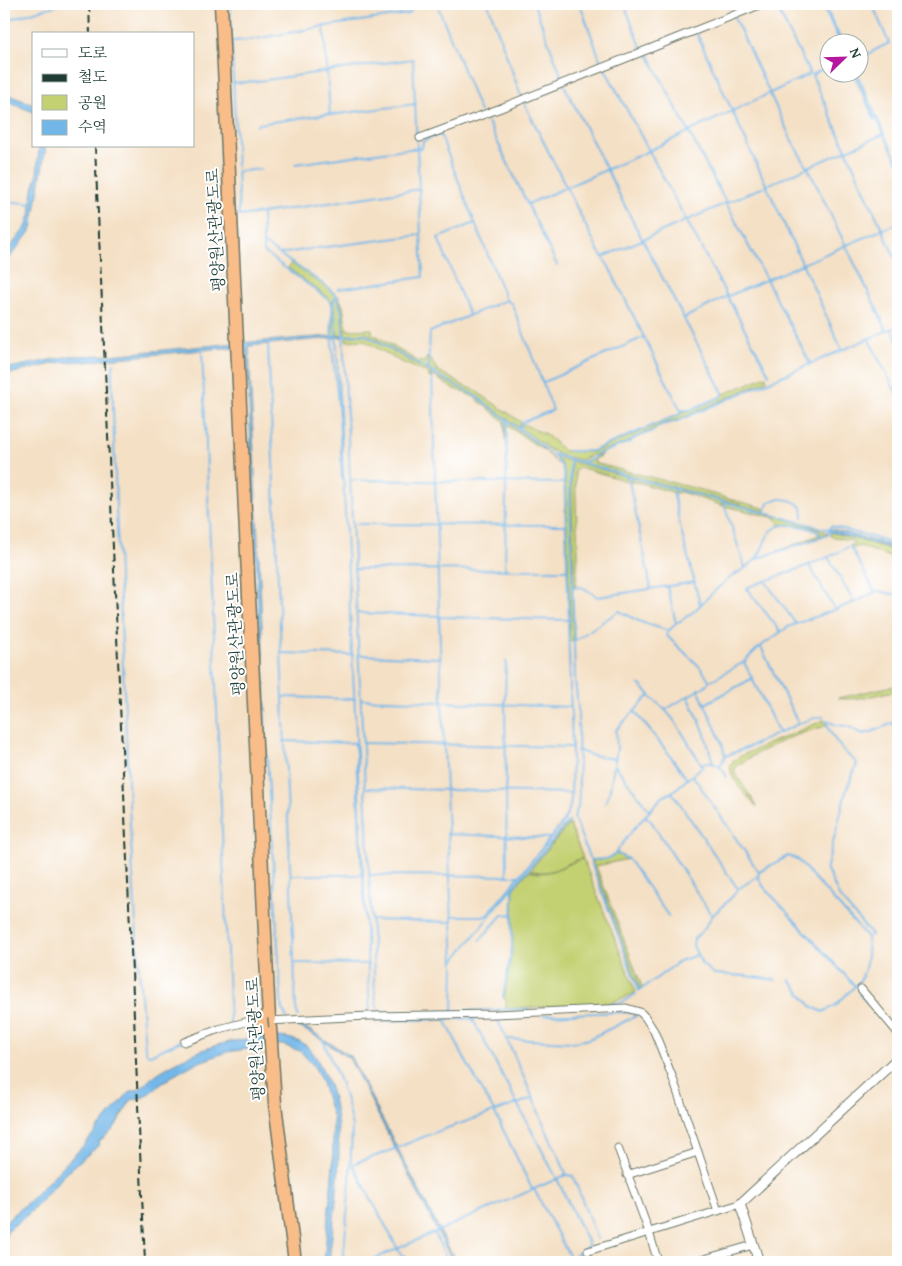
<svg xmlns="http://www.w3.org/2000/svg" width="902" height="1266" font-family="'Gentium Book Plus','Noto Serif KR',serif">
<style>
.green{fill:#c4d173;stroke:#728754}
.water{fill:#73b7e9;stroke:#497a8e}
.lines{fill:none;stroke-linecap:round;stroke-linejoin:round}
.stream{stroke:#73b7e9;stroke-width:2}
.minor-casing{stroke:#6a7667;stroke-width:9}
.tertiary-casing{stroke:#6a7667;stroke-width:11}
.motorway-casing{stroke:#6a7667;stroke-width:15}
.minor{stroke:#fff;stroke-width:7}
.tertiary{stroke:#fff;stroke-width:9}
.motorway{stroke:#f8bd89;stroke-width:12}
.rail{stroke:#1f3d34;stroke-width:2;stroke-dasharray:8 4;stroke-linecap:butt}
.motorway-bridge-casing{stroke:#6a7667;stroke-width:15;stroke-linecap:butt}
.motorway-bridge{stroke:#f8bd89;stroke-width:12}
.labels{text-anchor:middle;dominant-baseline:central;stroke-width:4;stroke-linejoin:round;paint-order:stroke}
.street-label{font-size:16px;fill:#1f3d34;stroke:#fff}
</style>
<rect width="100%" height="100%" fill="#fff"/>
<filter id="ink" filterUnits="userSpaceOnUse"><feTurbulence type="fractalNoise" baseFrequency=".02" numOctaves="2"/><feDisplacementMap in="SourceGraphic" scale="10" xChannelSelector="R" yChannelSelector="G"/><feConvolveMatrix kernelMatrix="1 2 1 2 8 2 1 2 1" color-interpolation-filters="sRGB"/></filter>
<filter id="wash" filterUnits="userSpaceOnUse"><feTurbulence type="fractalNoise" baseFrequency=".0096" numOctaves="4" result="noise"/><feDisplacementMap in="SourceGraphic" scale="20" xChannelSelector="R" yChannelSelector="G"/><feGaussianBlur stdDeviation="1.12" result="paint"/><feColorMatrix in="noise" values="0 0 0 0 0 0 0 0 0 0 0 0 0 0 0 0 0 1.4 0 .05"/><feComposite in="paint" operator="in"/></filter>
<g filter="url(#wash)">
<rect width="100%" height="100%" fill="#f4e0c5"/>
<g class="green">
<polygon points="291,263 326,287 336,296 332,303 330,299 288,268"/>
<polygon points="338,295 343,306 347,330 372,329 372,334 375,335 417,361 424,362 427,357 428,363 427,369 366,333 345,335 343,313"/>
<polygon points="337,297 342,313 343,335 337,335 337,331 336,335 332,336 334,313 332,305 335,312 333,304"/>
<polygon points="364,335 431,373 430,379 429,376 425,372 401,362 363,340 346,341 346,337"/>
<polygon points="430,358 437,370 466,387 473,389 521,422 519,427 477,396 429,370"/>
<polygon points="433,375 477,397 506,420 505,440 504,421 474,397 450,387"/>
<polygon points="766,376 767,380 680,419 661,425 630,441 580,460 560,455 549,449 521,428 523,424 547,435 564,451 593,452 681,414 683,411 688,411 721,397 724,394"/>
<polygon points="508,423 540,446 558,464 546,452 508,426"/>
<polygon points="602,454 595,460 594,463 702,490 729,499 764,508 764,511 581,462 588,461"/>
<polygon points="555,457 570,461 573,641 569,641 570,620 565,475 562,465"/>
<polygon points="571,461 627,477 627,481 579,467 575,470 578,556 576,586 574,587"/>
<polygon points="630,478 673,489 674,495 672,492 640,483 630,482"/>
<polygon points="675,489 722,502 723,506 681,492 675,493"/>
<path d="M724,502L808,525L828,533L823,535C812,525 794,524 779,525L776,518L725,506Z"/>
<polygon points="817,532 821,536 757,559 819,535"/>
<polygon points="831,532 893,550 890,557 860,546 853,548 850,545 854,543 853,541 830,536"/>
<path d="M898,685V690C884,693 851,702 838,698Z"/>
<path d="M824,720L826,726C794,734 764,748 736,766L734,772L757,806H756C747,795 727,779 731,763L740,756Z"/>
<path d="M568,825H570L583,858C563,863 553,877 530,870Z"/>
<polygon points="616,854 628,859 596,866 642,987 640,990 592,861 606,859"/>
<path d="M583,859L636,992L624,998L610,1003L506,1009V1000L504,999L512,948L514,888L529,871C550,878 563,864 583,859Z"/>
</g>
<g class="water">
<polygon points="4,93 34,105 34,112 4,101"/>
<polygon points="39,146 45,146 45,152 32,229 4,265 4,255 26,227 30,215 33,189 37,176"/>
<polygon points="343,335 343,337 249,346 249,348 266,711 258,597 247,361 245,350 224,348 107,359 87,362 80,361 57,363 4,375 4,369 70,356 110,355 226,344"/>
<polygon points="831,529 890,545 898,547 898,550 831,532"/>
<polygon points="290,1022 294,1022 313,1032 350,1056 456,1262 453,1262 349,1058 317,1037"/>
<path d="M256,1037C272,1037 291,1035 305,1045C313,1050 318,1061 322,1069C351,1125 335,1202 329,1262H324L333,1165V1119L321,1080L314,1066L300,1051L282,1045H276L227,1052L194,1064L171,1077L144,1097L131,1100L113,1130L98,1142L99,1145L66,1173L31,1212L7,1231L6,1236L4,1235V1223L29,1201L83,1146L130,1091C142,1091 146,1082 155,1075C165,1068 177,1062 189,1056C210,1045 233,1041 256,1037Z"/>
</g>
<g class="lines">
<g class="stream">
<polyline points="230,4 239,216 262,213 263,243 326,286 337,296 342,313 375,995 377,1008 383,1012"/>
<polyline points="437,4 480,112"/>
<polyline points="488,4 521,96"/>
<polyline points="534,4 563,80"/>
<polyline points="580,4 602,65"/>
<polyline points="624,4 640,44 641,48 640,50"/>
<polyline points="822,4 840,42"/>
<polyline points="824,4 842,42"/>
<polyline points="625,6 630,4"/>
<polyline points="734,17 792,141 809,170 884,324 886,331"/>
<polyline points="4,21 61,4"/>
<polyline points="324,27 330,115 416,104"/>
<polyline points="696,32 842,350"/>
<polyline points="231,41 250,40 326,26 408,14 411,12 410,4"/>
<polyline points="647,52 810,363"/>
<polyline points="860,58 889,43 872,4"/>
<polyline points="830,65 812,75 898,264"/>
<polyline points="605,69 769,374"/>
<polyline points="853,72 875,120"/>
<polyline points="233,83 259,81 413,59 423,277 338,289"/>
<polyline points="564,85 628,212 723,393 723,395 720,397 690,410 683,410"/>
<polyline points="523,101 599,252 603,257"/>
<polyline points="485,116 557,265"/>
<polyline points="257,126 258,124 329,114"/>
<polyline points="440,134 475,223 438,238 469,315"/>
<polyline points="884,134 898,162"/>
<polyline points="295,164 398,150 422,148 423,141 440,134"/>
<polyline points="237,172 260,169"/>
<polyline points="528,204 642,154 810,74 775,4"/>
<polyline points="4,205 16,202 33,204"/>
<polyline points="262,213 420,189"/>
<polyline points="263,243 263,249 265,253 329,300 335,312 370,1013"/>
<polyline points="280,254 310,249 421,235"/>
<path d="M336,297C326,317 335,369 337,393C340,421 341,450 342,478L344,479"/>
<polyline points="506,300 512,304 553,410 523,422 519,429"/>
<polyline points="684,318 726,297 898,223"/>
<polyline points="892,329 898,342"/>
<polyline points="344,336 364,334 477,397 552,454 646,481 833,531"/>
<polyline points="868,338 898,396"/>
<polyline points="268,343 296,1008 298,1016"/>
<polyline points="202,349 230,1024"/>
<polyline points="114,363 112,376 116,506 130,826 138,957 145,1048 147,1054 150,1055 181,1041"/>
<polyline points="428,370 430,332 506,300 475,223"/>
<polyline points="432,372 441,680 454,966 453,1010"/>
<polyline points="542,383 644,337"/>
<polyline points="569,451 592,451 682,413 609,267 603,257 884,134 856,72"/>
<polyline points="251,452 252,463"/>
<polyline points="570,459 570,491 575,680 578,708 579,795 578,807 574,817 639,991 680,961 697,955"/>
<polyline points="580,462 592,459 598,454 630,442 634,438 653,431 661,425 675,422 898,326"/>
<polyline points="628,476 651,588"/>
<polyline points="351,480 564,483"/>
<polyline points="674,488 674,497 681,530 700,604"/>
<polyline points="723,501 745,567"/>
<path d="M765,512L768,503C778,496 793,499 802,507L803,517"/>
<polyline points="255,520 258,600 281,998 282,1009 287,1018"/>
<polyline points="353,524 565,525"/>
<polyline points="828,557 854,602"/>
<polyline points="756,559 828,535 831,526 898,544"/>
<polyline points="809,565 834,608"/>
<polyline points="355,569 567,570"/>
<polyline points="505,570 507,420"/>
<polyline points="765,581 796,624"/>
<polyline points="667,586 676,623"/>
<polyline points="573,588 582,587 598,597 695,582"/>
<polyline points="357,613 439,616 441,617 569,620"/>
<path d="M781,632L747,589L749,587C783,574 818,564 850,546L875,592"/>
<path d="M574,641L619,611L641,622L669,631C675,622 685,619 693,612C705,601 716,588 730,578C738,572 748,567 755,560C764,551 764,535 775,528C785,521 815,527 822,536"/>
<polyline points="761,647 798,723"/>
<polyline points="281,653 353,655"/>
<polyline points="359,655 440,658"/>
<polyline points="506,661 505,699 507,876"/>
<polyline points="744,662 779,733"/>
<polyline points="710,681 744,662 757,649 788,627 858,601 877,591 898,595"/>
<polyline points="698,689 722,743 725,756 720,766"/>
<polyline points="688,696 704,731 713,763"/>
<polyline points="283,697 355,699"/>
<polyline points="362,699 571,707"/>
<polyline points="705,704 753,678"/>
<polyline points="665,710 705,686 710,681 699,666 666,635 669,631"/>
<polyline points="635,712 669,754 687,779"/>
<polyline points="826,720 836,725 847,726 863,734 871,732 898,721"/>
<path d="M827,722C828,734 846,755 856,762L857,764L847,788L827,866V870L840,898L871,934L870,936"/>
<polyline points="891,724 898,724"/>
<polyline points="284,741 355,743 356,754 362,875 291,875"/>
<polyline points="363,743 572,747"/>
<polyline points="577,750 591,755 615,759"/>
<path d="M725,756C736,752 747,748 758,743C772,737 811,715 824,717"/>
<polyline points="614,764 649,810"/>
<path d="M701,764C715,761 721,765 727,777"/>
<polyline points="693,776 759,872"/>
<polyline points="365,788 571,793"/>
<polyline points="672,792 738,889"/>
<polyline points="605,803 609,794 617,749 616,730 650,695 639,684"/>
<polyline points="645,816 651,821 712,916"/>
<polyline points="447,834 550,838"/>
<polyline points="616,853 628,859 669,917"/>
<path d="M591,860L606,859L614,855L632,831L661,798L672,792L703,766C683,738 679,718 649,696"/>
<polyline points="370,875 519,876"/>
<path d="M758,876L763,886L855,986C868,975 868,953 867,937L797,859L788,856L759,872L758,876L738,889L732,897L713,915L703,930L694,939L693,946L702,964L714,974L747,976L776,980"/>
<polyline points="452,916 486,916 488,914 562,824 569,810 571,800 572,746 568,624 569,620 564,475 562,467 552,454"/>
<polyline points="371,920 451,922"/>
<polyline points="480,940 502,915 513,914"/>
<polyline points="454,961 499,904 569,821"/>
<polyline points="294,963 367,964"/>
<polyline points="790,980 811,1006 823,1012 836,1005 855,986"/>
<polyline points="859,994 869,1004"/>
<polyline points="503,997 512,948 513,887"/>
<polyline points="602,1006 621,1003 636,994"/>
<polyline points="425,1012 528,1009"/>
<path d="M496,1017C515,1055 531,1093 547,1132C553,1146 562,1159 566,1175L573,1176L597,1239"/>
<polyline points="472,1018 557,1179 588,1243 588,1246 575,1255 571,1262"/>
<polyline points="374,1019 379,1021 488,1018"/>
<polyline points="445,1019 463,1056 496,1115 532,1189 535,1191 572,1261"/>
<polyline points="507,1039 574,1042 589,1039 636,1016 632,1013 624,1012 543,1015"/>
<polyline points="323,1040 341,1084 347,1104 352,1127 350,1181 343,1262"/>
<polyline points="435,1234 448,1262"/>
<polyline points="367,1262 566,1175"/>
<polyline points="405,1262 403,1259 405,1256 401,1255 353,1165 355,1163 382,1154 433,1133 534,1098"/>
<polyline points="886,1262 898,1253"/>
</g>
</g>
</g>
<g filter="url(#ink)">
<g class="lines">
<defs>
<g id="minor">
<polyline points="420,138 501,108 762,4"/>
<polyline points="861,989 898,1033"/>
<polyline points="184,1042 219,1029 246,1022 369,1016 496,1014 626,1008 640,1012 645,1017 654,1031 672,1076 718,1211"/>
<polyline points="618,1148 649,1232 658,1262"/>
<polyline points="627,1175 698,1152"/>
<polyline points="588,1251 740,1204"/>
<polyline points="694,1262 753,1245"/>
</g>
<polyline id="tertiary" points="759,1262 740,1204 898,1058"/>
<g id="motorway">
<polyline points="221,4 269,1019"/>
<polyline points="270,1028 275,1104 295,1262"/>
</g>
</defs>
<use href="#minor" class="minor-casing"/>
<use href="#tertiary" class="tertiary-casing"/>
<use href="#motorway" class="motorway-casing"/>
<use href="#minor" class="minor"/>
<use href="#tertiary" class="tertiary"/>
<use href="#motorway" class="motorway"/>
<g class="rail">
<polyline points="89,4 90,34"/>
<polyline points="95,146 145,1262"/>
</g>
<defs>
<polyline id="motorway-bridge" points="261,1019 262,1028"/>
</defs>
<use href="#motorway-bridge" class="motorway-bridge-casing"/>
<use href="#motorway-bridge" class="motorway-bridge"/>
</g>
</g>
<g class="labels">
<g class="street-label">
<text transform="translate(215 230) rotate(-93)">평양원산관광도로</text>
<text transform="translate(235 634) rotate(-93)">평양원산관광도로</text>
<text transform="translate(255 1039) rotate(-93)">평양원산관광도로</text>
</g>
</g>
<rect width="902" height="1266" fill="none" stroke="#fff" stroke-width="20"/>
<rect x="32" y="32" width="162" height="115" fill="#ffffff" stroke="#a5b1ae"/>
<rect x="42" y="49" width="25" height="8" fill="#ffffff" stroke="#a5b1ae"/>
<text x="78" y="58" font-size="15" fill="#1f3d34">도로</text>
<rect x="42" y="74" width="25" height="8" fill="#1f3d34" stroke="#a5b1ae"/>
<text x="78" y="82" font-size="15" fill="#1f3d34">철도</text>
<rect x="42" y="95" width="25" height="15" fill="#c4d173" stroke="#a5b1ae"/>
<text x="78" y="108" font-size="15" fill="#1f3d34">공원</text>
<rect x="42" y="120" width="25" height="15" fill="#73b7e9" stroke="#a5b1ae"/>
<text x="78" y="132" font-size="15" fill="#1f3d34">수역</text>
<g transform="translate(844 58) rotate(67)"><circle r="24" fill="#ffffff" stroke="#a5b1ae"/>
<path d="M0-4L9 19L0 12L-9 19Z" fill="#b5179e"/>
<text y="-8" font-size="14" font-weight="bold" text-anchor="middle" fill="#1f3d34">N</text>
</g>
</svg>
